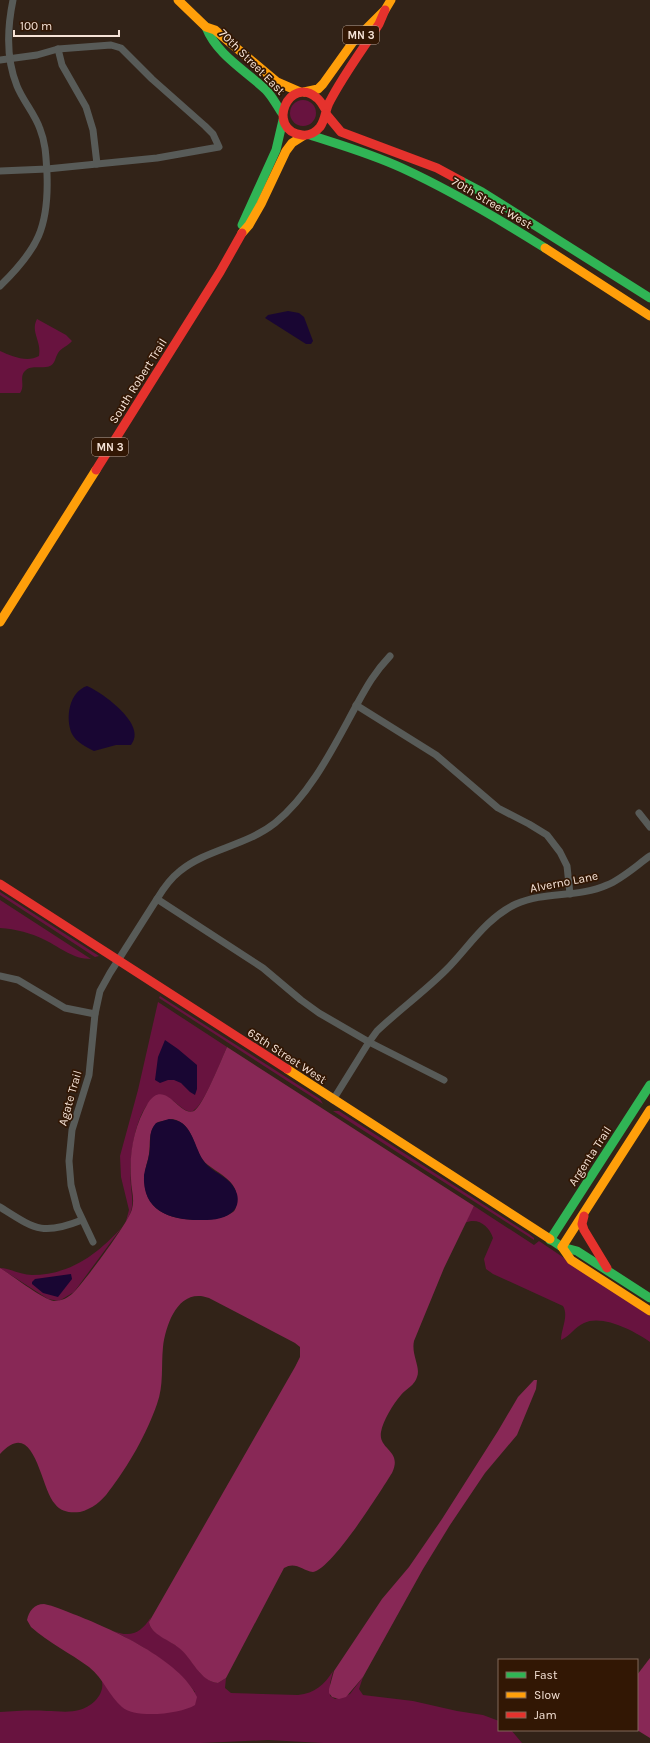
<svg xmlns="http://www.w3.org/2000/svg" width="650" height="1743" font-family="Karla,sans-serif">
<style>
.green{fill:#68133f}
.forest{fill:#882856;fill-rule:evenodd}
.water{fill:#190633}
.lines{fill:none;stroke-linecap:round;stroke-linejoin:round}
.street{stroke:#585b58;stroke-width:7}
.fast{stroke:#30b455;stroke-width:9}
.slow{stroke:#ff9f0a;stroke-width:9}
.jam{stroke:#e5322d;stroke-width:9}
.labels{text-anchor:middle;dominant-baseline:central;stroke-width:3.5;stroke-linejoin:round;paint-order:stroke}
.shield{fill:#321704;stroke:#bba698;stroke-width:1}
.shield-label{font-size:11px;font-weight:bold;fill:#f6e3d7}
.street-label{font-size:12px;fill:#f6e3d7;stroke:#321704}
</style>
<rect width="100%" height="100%" fill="#322318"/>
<g class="green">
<circle cx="303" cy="113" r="13"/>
<path d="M37,319L66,335L72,341C68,346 61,348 58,353C55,358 55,364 50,366C43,369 31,365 26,370C18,376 26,386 20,393H0V351C11,356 27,363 39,356C42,341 30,332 37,319Z"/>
<polygon points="0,892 99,956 95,957 0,895"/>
<path d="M0,900L91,959C73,959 61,948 45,940C31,933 16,929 0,928Z"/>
<polygon points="160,996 320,1099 323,1104 159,998"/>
<path d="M158,1002L227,1047C222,1058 204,1105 194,1110C193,1112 191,1112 188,1111C182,1110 173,1098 162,1095C158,1098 150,1101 147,1105C133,1124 129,1163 131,1186C132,1199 135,1208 126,1221L129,1210L121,1177L120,1156L138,1090Z"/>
<polygon points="333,1111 339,1111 529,1234 534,1238 534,1240"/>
<path d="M474,1206L534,1245L539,1241L650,1316V1342C635,1331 602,1314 584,1323C575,1327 570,1336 561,1340C561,1329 569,1316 563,1306L493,1274L486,1269L484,1259L493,1238C489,1226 478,1217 465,1223Z"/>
<path d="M122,1227L74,1292L59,1301L48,1299L0,1268C9,1268 21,1275 32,1275C70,1275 98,1254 122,1227Z"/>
<path d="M151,1617L149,1623C151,1634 174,1642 182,1650C193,1661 202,1682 218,1683L226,1678L225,1688L231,1693L298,1695C315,1693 324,1685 333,1671L330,1683V1696L335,1699L350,1694L363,1677L359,1689L363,1695L413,1701L457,1711L483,1715L499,1721V1730H511L522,1743H323L268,1740L201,1743H0V1712C16,1711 31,1710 47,1711C57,1711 69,1713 79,1710C92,1707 107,1693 101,1678C115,1697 120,1711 146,1713L195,1692C175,1665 143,1646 113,1631C131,1638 141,1633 151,1617Z"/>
</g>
<g class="forest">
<path d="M227,1047L474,1206L444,1268L414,1341C411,1355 421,1367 417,1377C415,1385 406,1389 401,1395C393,1404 383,1421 381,1432C378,1450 403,1450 392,1473C380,1492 332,1569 313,1572C302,1570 295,1561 284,1568L226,1678L218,1683C200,1682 192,1658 179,1648C171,1641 150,1634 149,1622L295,1367L300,1357V1347L295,1343L209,1298C179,1287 166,1323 163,1347C161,1366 164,1385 157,1404C147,1433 128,1467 109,1491C102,1501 92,1509 80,1512C70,1513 61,1512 55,1504C40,1488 35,1415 0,1454V1268C12,1275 42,1299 54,1301C61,1301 68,1298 73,1293C84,1282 129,1222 132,1209C135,1199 131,1189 131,1179C129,1153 134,1126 148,1103C165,1077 180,1118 194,1111C203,1106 222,1058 227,1047ZM172,1119C196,1123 192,1153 208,1165C217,1172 230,1178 235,1189C237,1194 238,1209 233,1212C224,1219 211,1219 201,1220C159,1221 135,1202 148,1159C152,1146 146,1132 158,1122Z"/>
<polygon points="534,1380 537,1380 536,1389 517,1435 485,1473 450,1525 423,1569 363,1677 346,1697 339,1699 332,1697 329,1693 329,1689 334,1671 382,1599 409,1567 442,1519 498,1431 518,1397"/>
<path d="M44,1604C54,1606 63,1610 73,1614C110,1628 181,1660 197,1697L195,1705C181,1714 135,1719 122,1707C109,1696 104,1679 89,1667C70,1653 49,1643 31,1627L27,1620C29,1611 34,1604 44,1604Z"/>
<polygon points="650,1658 650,1738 637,1730 637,1675"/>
</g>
<g class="water">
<polygon points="288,311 299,313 304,317 313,341 311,344 306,344 265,318 268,315"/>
<path d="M87,686C103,693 148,725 131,745H116L94,751C86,747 76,742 72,734C65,718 69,692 87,686Z"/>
<polygon points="165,1040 178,1049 197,1065 197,1089 195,1095 190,1092 181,1083 174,1080 168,1080 160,1083 155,1080 158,1057"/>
<path d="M169,1119C192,1120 193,1144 203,1160C212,1174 232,1176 237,1194C239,1201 237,1209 231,1213C223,1220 209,1220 199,1220C170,1220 142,1211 144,1175C145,1168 148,1162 149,1155C152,1143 147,1133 156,1123Z"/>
<polygon points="71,1274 72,1279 58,1297 43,1293 32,1284 32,1282 35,1279"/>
</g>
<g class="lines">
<g class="street">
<polyline points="58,49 62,65 86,107 93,130 97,164"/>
<polyline points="0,60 37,55 58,49 111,45 121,48 152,79 205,126 213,134 219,147 157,158 47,169 0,171"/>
<path d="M0,286C38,249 49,227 47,174C46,158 46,144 40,129C35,114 23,101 17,86C6,59 7,29 13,0"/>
<path d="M390,656C374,673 367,686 356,706C334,746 311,794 275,823C246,846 207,849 180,871C171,878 163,889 157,899L263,968L301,1000L319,1013L369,1042L444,1080"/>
<polyline points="356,705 436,755 498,808 529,824 547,835 560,852 567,866 570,894"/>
<polyline points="639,813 650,827"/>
<polyline points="0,976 18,980 65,1008 95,1014"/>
<path d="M333,1100L369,1042L377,1031C399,1010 424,992 446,970C468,948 486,918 516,904C545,891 578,898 607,885C622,879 637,865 650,856"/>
<path d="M0,1207C35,1229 42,1236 82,1220"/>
<polyline points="93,1242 77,1208 71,1185 69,1161 72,1130 89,1075 95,1014 100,991 110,973 157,899"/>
</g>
<g class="fast">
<path d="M206,27C217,55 245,70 266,90C272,96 277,106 282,113"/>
<path d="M310,135C341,145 372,154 402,168C452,191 499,219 545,248"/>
<polyline points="461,181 482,192 650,298"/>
<polyline points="242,225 276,150 283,120"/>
<polyline points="550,1239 562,1247 577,1251 650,1298"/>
<polyline points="550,1240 650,1085"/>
</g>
<g class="slow">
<polyline points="178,0 206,27 215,30 277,82 300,92"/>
<polyline points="304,92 318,89 323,84 353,42 385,10 391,0"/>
<polyline points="242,233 249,225 261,204 286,151 292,143 303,136"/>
<polyline points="545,248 650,316"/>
<polyline points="0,622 96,470"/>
<polyline points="287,1069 550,1239"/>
<polyline points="562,1247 650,1110"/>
<polyline points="562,1247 571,1260 650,1311"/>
</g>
<g class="jam">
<path d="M326,110C323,106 321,101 317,98C289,74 265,130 302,135C309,136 316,132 320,127C326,119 325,109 330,101C344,74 363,49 379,24L385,10"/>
<polyline points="326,114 341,132 437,168 461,181"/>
<polyline points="96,470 220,272 242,233"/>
<polyline points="0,884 287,1069"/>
<polyline points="584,1216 582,1224 584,1230 607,1268"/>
</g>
</g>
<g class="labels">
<g class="shield">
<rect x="343" y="26" width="36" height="18" rx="3"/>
<rect x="92" y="438" width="36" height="18" rx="3"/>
</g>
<g class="shield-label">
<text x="361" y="35">MN 3</text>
<text x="110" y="447">MN 3</text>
</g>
<g class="street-label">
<text transform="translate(252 62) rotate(45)">70th Street East</text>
<text transform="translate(492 203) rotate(30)">70th Street West</text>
<text transform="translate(138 381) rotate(-58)">South Robert Trail</text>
<text transform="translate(564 882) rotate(-11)">Alverno Lane</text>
<text transform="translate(287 1056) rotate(33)">65th Street West</text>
<text transform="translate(70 1098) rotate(-74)">Agate Trail</text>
<text transform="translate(590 1156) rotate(-57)">Argenta Trail</text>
</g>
</g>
<rect x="498" y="1659" width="140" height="72" fill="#321704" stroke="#806958"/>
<rect x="506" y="1672" width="20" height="6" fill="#30b455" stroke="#806958"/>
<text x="534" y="1679" font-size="12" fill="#f6e3d7">Fast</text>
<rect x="506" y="1692" width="20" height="6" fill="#ff9f0a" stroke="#806958"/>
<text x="534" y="1699" font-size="12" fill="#f6e3d7">Slow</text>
<rect x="506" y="1712" width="20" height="6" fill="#e5322d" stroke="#806958"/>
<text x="534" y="1719" font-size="12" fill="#f6e3d7">Jam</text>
<path d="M14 30v6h105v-6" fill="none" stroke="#f6e3d7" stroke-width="2"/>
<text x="20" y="30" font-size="12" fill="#f6e3d7" stroke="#321704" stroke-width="3" paint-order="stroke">100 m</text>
</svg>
